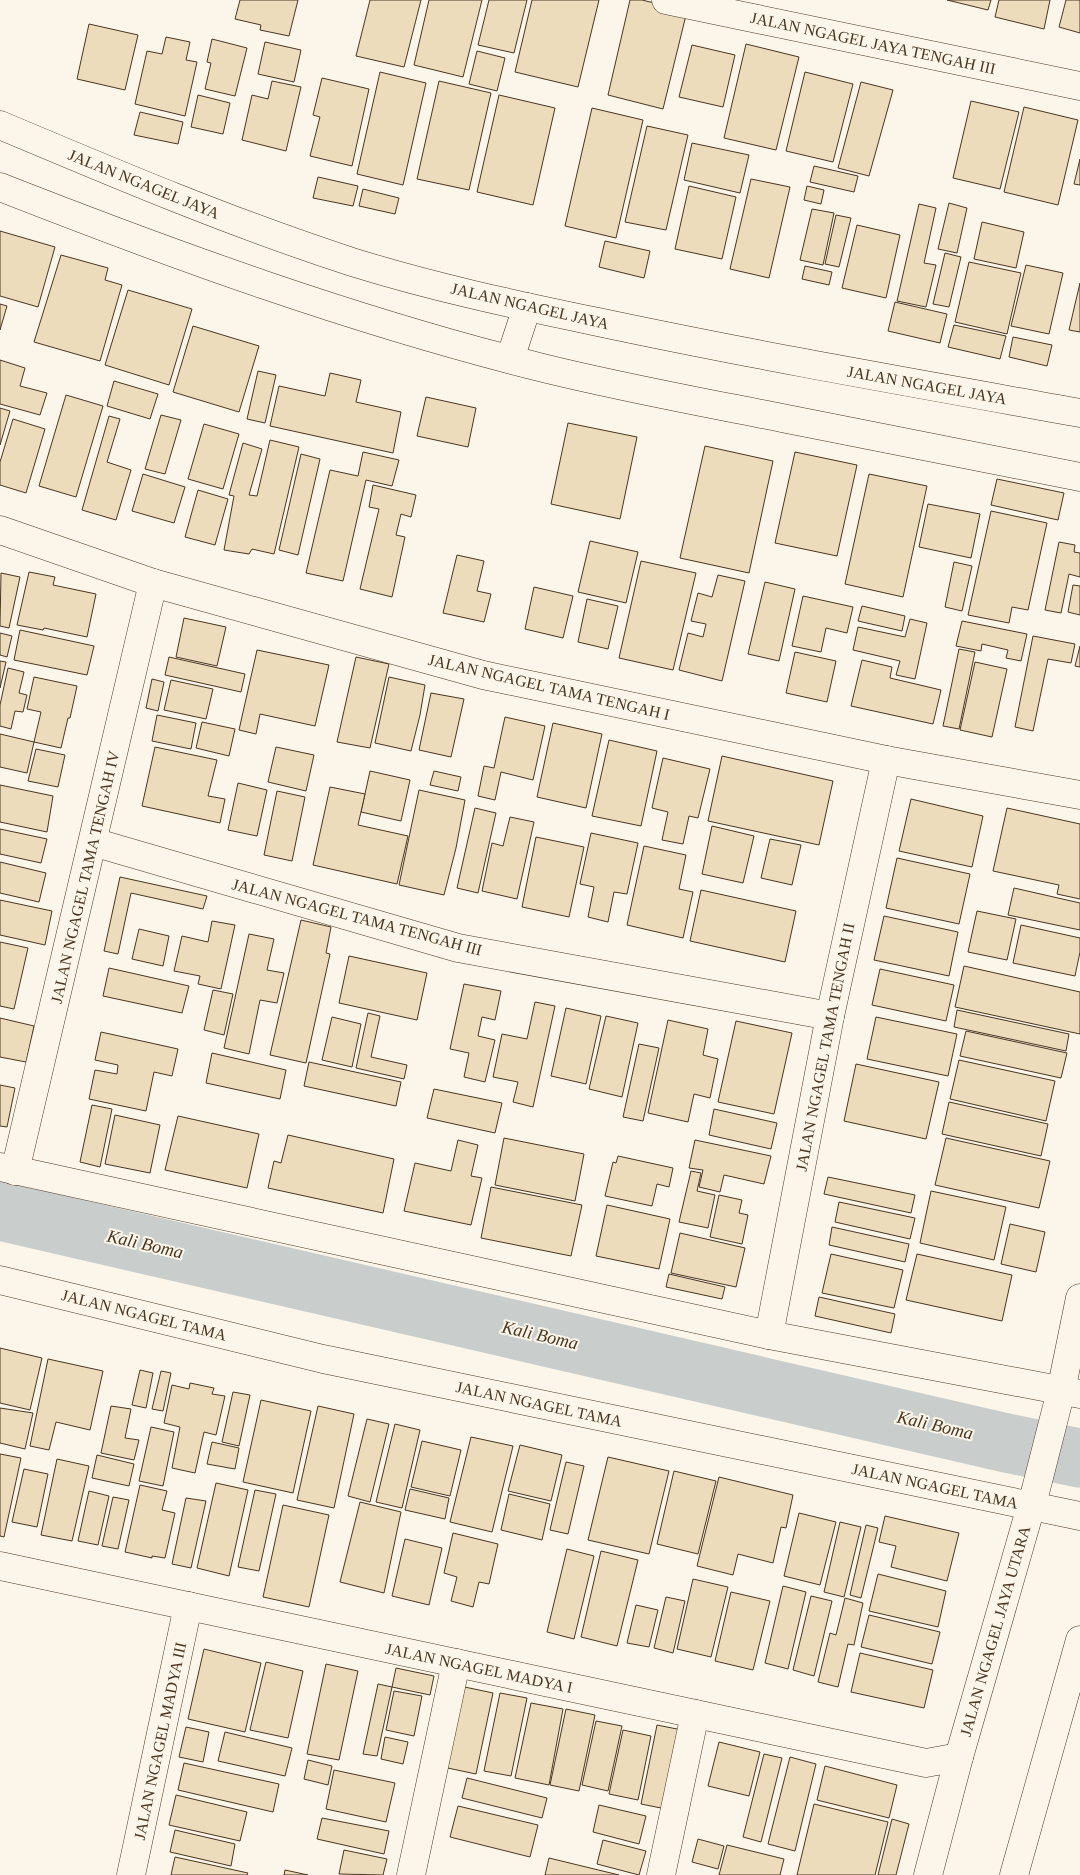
<svg xmlns="http://www.w3.org/2000/svg" width="1080" height="1875" font-family="'Times New Roman',serif">
<style>
.lines{fill:none;stroke-linecap:round;stroke-linejoin:round}
.river{stroke:#c9cecd;stroke-width:59}
.building{fill:#ecdcbc;stroke:#4a3520}
.street-casing{stroke:#4a3520;stroke-width:29}
.secondary-casing{stroke:#4a3520;stroke-width:29}
.primary-casing{stroke:#4a3520;stroke-width:29}
.street{stroke:#fbf6e9;stroke-width:28}
.secondary{stroke:#fbf6e9;stroke-width:28}
.primary{stroke:#fbf6e9;stroke-width:28}
.labels{text-anchor:middle;dominant-baseline:central;stroke-width:4;stroke-linejoin:round;paint-order:stroke}
.street-label{font-size:16px;fill:#4a3520;stroke:#fbf6e9}
.water-label{font-size:18px;font-style:italic;fill:#4a3520;stroke:#fbf6e9}
</style>
<rect width="100%" height="100%" fill="#fbf6e9"/>
<g class="lines">
<polyline class="river" points="0,1211 1002,1442 1080,1458"/>
</g>
<g class="building">
<polygon points="240,0 298,0 289,36 260,30 261,25 235,19"/>
<polygon points="370,0 421,0 404,67 356,56"/>
<polygon points="429,0 482,0 463,77 414,65"/>
<polygon points="489,0 527,0 514,53 478,45"/>
<polygon points="532,0 599,0 578,87 515,72"/>
<polygon points="630,0 642,0 687,11 663,109 608,95"/>
<polygon points="947,0 991,0 988,10"/>
<polygon points="999,0 1050,0 1044,29 995,17"/>
<polygon points="1066,0 1080,0 1080,33 1059,27"/>
<polygon points="89,24 138,35 125,90 77,79"/>
<polygon points="166,37 190,42 186,60 197,62 185,116 135,104 147,51 162,54"/>
<polygon points="212,39 247,48 235,96 205,89 211,63 207,62"/>
<polygon points="265,42 301,50 294,82 258,74"/>
<polygon points="746,44 799,57 776,150 724,138"/>
<polygon points="692,45 735,55 723,107 679,97"/>
<polygon points="477,51 505,58 497,91 469,84"/>
<polygon points="380,72 426,83 403,185 357,174"/>
<polygon points="805,72 853,84 833,162 786,151"/>
<polygon points="322,78 369,89 352,166 310,156 320,117 313,115"/>
<polygon points="272,81 301,87 286,151 242,140 252,95 268,99"/>
<polygon points="439,81 491,93 469,190 417,179"/>
<polygon points="861,82 893,90 869,176 838,168"/>
<polygon points="198,95 230,103 223,134 191,127"/>
<polygon points="499,95 555,108 533,205 477,192"/>
<polygon points="971,101 1019,112 1000,189 953,178"/>
<polygon points="1024,107 1078,120 1058,205 1004,192"/>
<polygon points="592,108 643,120 616,238 565,226"/>
<polygon points="140,112 183,122 178,144 134,135"/>
<polygon points="647,126 688,135 666,230 625,222"/>
<polygon points="692,143 749,155 740,193 684,180"/>
<polygon points="1080,159 1080,185 1074,184"/>
<polygon points="814,166 858,176 854,192 810,182"/>
<polygon points="318,177 358,186 353,206 313,198"/>
<polygon points="751,179 790,187 769,278 730,269"/>
<polygon points="689,186 736,197 722,259 675,249"/>
<polygon points="807,186 824,190 821,204 804,200"/>
<polygon points="363,189 399,198 395,214 359,206"/>
<polygon points="949,203 967,208 957,253 938,249"/>
<polygon points="919,204 936,208 924,263 936,265 926,307 897,301"/>
<polygon points="812,209 834,213 823,265 800,260"/>
<polygon points="836,215 851,218 839,267 825,264"/>
<polygon points="982,222 1024,232 1016,268 974,259"/>
<polygon points="857,225 900,235 886,298 842,288"/>
<polygon points="0,231 55,247 38,307 0,296"/>
<polygon points="605,241 650,251 644,278 599,267"/>
<polygon points="945,253 961,257 949,307 933,304"/>
<polygon points="61,255 108,268 105,280 122,285 100,361 34,342"/>
<polygon points="969,262 1021,273 1007,334 955,322"/>
<polygon points="1026,265 1063,273 1049,334 1011,326"/>
<polygon points="805,266 832,272 829,285 802,279"/>
<polygon points="1080,283 1080,332 1069,330"/>
<polygon points="128,290 192,309 169,385 105,365"/>
<polygon points="895,302 947,314 940,343 888,331"/>
<polygon points="0,304 7,306 0,330"/>
<polygon points="954,325 1006,336 1000,359 948,347"/>
<polygon points="193,326 259,346 239,412 173,392"/>
<polygon points="1013,337 1052,345 1047,366 1009,357"/>
<polygon points="0,360 25,368 20,386 47,393 40,415 0,404"/>
<polygon points="258,371 276,375 265,423 247,419"/>
<polygon points="330,373 361,380 356,402 401,412 393,453 270,426 279,386 325,396"/>
<polygon points="114,381 158,394 150,419 107,406"/>
<polygon points="66,395 103,406 76,497 39,486"/>
<polygon points="426,397 476,408 468,447 417,436"/>
<polygon points="0,408 10,411 0,445"/>
<polygon points="161,415 181,420 165,474 145,469"/>
<polygon points="109,416 120,419 107,462 131,470 116,520 82,510"/>
<polygon points="13,419 45,429 26,493 0,485 0,462"/>
<polygon points="568,423 637,437 620,519 551,504"/>
<polygon points="204,424 239,434 223,489 188,479"/>
<polygon points="270,440 299,447 274,554 252,549 249,554 224,550 234,496 229,495 243,443 262,449 249,495 257,496"/>
<polygon points="705,446 773,461 749,573 680,558"/>
<polygon points="363,452 399,460 392,486 366,480 343,581 306,573 330,470 358,476"/>
<polygon points="795,452 857,465 837,556 775,543"/>
<polygon points="301,454 320,459 298,555 279,550"/>
<polygon points="143,474 185,487 174,523 132,511"/>
<polygon points="869,474 927,486 903,597 845,584"/>
<polygon points="997,479 1064,493 1058,520 991,505"/>
<polygon points="373,485 416,495 411,517 401,514 396,535 405,537 392,597 360,589 379,509 369,507"/>
<polygon points="198,490 228,499 215,545 185,537"/>
<polygon points="928,504 980,514 971,558 919,547"/>
<polygon points="991,511 1047,523 1028,610 1012,607 1009,623 968,615"/>
<polygon points="590,541 638,552 626,603 578,592"/>
<polygon points="1059,542 1075,545 1074,552 1080,553 1080,577 1069,574 1061,613 1045,610"/>
<polygon points="457,555 484,561 477,591 491,594 484,622 443,613"/>
<polygon points="641,561 696,573 673,670 619,658"/>
<polygon points="954,562 972,566 962,611 945,607"/>
<polygon points="29,572 55,577 53,585 96,594 87,637 44,628 43,630 17,625"/>
<polygon points="1,573 20,577 9,628 0,626"/>
<polygon points="718,575 745,581 722,681 679,670 688,633 703,637 706,624 691,621 698,593 712,597"/>
<polygon points="765,582 795,589 779,661 748,654"/>
<polygon points="1073,585 1080,586 1080,615 1068,612"/>
<polygon points="534,587 573,596 563,638 525,629"/>
<polygon points="803,596 853,607 847,633 826,628 821,652 792,646"/>
<polygon points="587,599 618,606 608,649 578,642"/>
<polygon points="862,606 905,616 902,631 858,621"/>
<polygon points="184,618 226,627 217,666 176,657"/>
<polygon points="910,619 927,623 915,679 896,675 900,661 853,650 858,627 905,637"/>
<polygon points="962,621 1027,634 1021,661 1006,658 1008,650 982,644 981,651 956,646"/>
<polygon points="20,630 94,646 87,675 14,660"/>
<polygon points="0,633 12,636 7,657 0,655"/>
<polygon points="1033,636 1075,644 1071,663 1048,659 1033,731 1015,727"/>
<polygon points="1080,646 1080,667 1075,666"/>
<polygon points="959,649 975,652 959,729 943,726"/>
<polygon points="257,650 329,665 315,726 260,714 256,734 239,730"/>
<polygon points="795,652 836,661 827,702 786,693"/>
<polygon points="169,657 245,674 241,692 165,675"/>
<polygon points="356,657 389,664 370,748 337,742"/>
<polygon points="862,660 892,667 890,678 941,690 933,724 851,706"/>
<polygon points="0,661 6,662 0,688"/>
<polygon points="975,662 1007,669 992,737 960,730"/>
<polygon points="8,668 24,672 19,693 27,695 23,712 15,711 11,729 0,726 0,705"/>
<polygon points="34,677 77,686 70,718 68,718 61,748 34,742 41,712 27,709"/>
<polygon points="389,677 425,685 420,715 411,751 375,743"/>
<polygon points="152,679 164,682 158,711 146,708"/>
<polygon points="171,680 213,689 206,719 164,710"/>
<polygon points="431,693 464,699 451,757 419,750"/>
<polygon points="157,715 196,723 191,749 152,741"/>
<polygon points="505,717 545,726 533,780 501,772 495,800 478,796 484,766 494,768"/>
<polygon points="202,722 235,729 229,756 196,748"/>
<polygon points="553,723 602,734 586,808 537,797"/>
<polygon points="0,734 34,742 27,773 0,767"/>
<polygon points="609,740 657,751 641,826 592,816"/>
<polygon points="155,747 217,760 208,796 225,799 220,823 142,806"/>
<polygon points="276,747 314,755 306,791 268,782"/>
<polygon points="36,749 65,755 58,787 28,781"/>
<polygon points="722,756 833,781 819,845 708,821"/>
<polygon points="663,758 710,769 698,818 689,816 683,844 662,840 668,812 652,808"/>
<polygon points="370,771 410,780 401,821 361,812"/>
<polygon points="434,771 461,777 458,791 430,785"/>
<polygon points="238,783 267,790 257,836 228,830"/>
<polygon points="0,785 53,796 47,832 0,822"/>
<polygon points="330,787 365,794 358,825 408,836 397,884 313,865"/>
<polygon points="419,790 465,800 456,848 444,895 399,885"/>
<polygon points="277,791 305,797 292,861 264,855"/>
<polygon points="911,799 983,816 972,867 899,851"/>
<polygon points="475,808 496,813 478,893 457,888"/>
<polygon points="1007,808 1080,824 1080,899 1057,894 1059,885 993,871"/>
<polygon points="510,817 534,822 517,899 482,891 492,843 503,846"/>
<polygon points="712,826 754,836 743,883 702,874"/>
<polygon points="0,829 47,839 41,863 0,854"/>
<polygon points="591,833 638,843 627,894 614,892 608,922 588,917 594,887 580,884"/>
<polygon points="536,837 584,847 569,917 522,907"/>
<polygon points="770,839 801,845 792,885 761,878"/>
<polygon points="644,846 686,855 679,889 693,892 683,938 627,925"/>
<polygon points="897,858 970,874 959,924 886,908"/>
<polygon points="0,862 46,873 39,902 0,893"/>
<polygon points="120,877 207,896 203,909 131,893 118,954 104,951"/>
<polygon points="1014,888 1080,903 1080,930 1008,915"/>
<polygon points="701,890 796,911 785,962 690,941"/>
<polygon points="0,900 52,911 45,945 0,935"/>
<polygon points="977,911 1016,919 1007,960 968,952"/>
<polygon points="884,916 958,932 949,976 874,960"/>
<polygon points="301,920 331,927 326,953 330,954 306,1063 270,1055"/>
<polygon points="212,921 235,925 221,989 198,984 200,976 174,971 182,936 208,942"/>
<polygon points="1021,925 1080,938 1080,952 1075,976 1013,963"/>
<polygon points="139,929 169,936 163,966 132,959"/>
<polygon points="249,934 274,939 267,970 284,973 277,1003 260,1000 249,1054 224,1048"/>
<polygon points="0,942 28,948 14,1009 0,1006"/>
<polygon points="349,956 427,973 417,1020 339,1003"/>
<polygon points="964,966 1080,992 1080,1034 955,1007"/>
<polygon points="109,968 189,986 182,1013 103,996"/>
<polygon points="880,969 954,985 946,1021 872,1005"/>
<polygon points="464,984 501,991 495,1020 482,1017 478,1036 495,1040 485,1082 464,1077 469,1053 450,1049"/>
<polygon points="213,990 233,994 224,1035 204,1030"/>
<polygon points="535,1002 555,1006 533,1107 513,1102 518,1082 493,1077 502,1034 527,1039"/>
<polygon points="566,1008 601,1016 586,1084 551,1076"/>
<polygon points="957,1010 1069,1034 1066,1051 954,1027"/>
<polygon points="368,1013 380,1016 371,1057 407,1065 404,1079 356,1068"/>
<polygon points="606,1016 638,1023 622,1097 589,1089"/>
<polygon points="332,1017 361,1024 352,1067 322,1060"/>
<polygon points="876,1017 957,1034 948,1076 867,1059"/>
<polygon points="0,1018 34,1026 26,1062 0,1057"/>
<polygon points="668,1020 708,1029 703,1055 718,1059 710,1098 694,1094 688,1122 648,1113"/>
<polygon points="736,1021 792,1033 774,1114 718,1102"/>
<polygon points="966,1031 1067,1053 1061,1078 960,1056"/>
<polygon points="101,1032 178,1049 172,1076 154,1072 146,1111 89,1099 95,1070 117,1074 118,1065 95,1060"/>
<polygon points="639,1044 659,1048 643,1121 623,1117"/>
<polygon points="212,1053 286,1070 280,1099 206,1083"/>
<polygon points="959,1060 1055,1081 1046,1121 950,1099"/>
<polygon points="309,1062 401,1082 396,1106 304,1086"/>
<polygon points="856,1064 939,1082 926,1139 844,1121"/>
<polygon points="0,1085 15,1088 7,1127 0,1126"/>
<polygon points="434,1089 502,1103 495,1133 427,1118"/>
<polygon points="949,1102 1048,1124 1041,1156 942,1134"/>
<polygon points="92,1105 112,1109 100,1167 80,1162"/>
<polygon points="714,1109 777,1123 771,1149 709,1135"/>
<polygon points="115,1115 160,1125 150,1173 105,1164"/>
<polygon points="178,1116 259,1134 247,1188 165,1170"/>
<polygon points="288,1135 394,1159 383,1213 268,1188 274,1161 281,1163"/>
<polygon points="504,1138 584,1154 575,1201 495,1185"/>
<polygon points="946,1138 1050,1161 1039,1208 935,1185"/>
<polygon points="458,1140 478,1145 471,1176 482,1178 471,1225 404,1211 415,1163 451,1171"/>
<polygon points="695,1140 771,1156 764,1184 724,1175 720,1192 699,1187 703,1170 689,1168"/>
<polygon points="618,1156 673,1168 669,1187 657,1184 652,1206 605,1196 613,1162 616,1163"/>
<polygon points="691,1171 701,1173 697,1191 715,1195 708,1228 679,1222"/>
<polygon points="828,1177 915,1195 911,1213 824,1194"/>
<polygon points="491,1187 582,1205 571,1256 481,1238"/>
<polygon points="931,1191 1006,1207 994,1260 920,1243"/>
<polygon points="719,1195 742,1200 739,1213 748,1215 742,1244 710,1237"/>
<polygon points="839,1202 915,1218 910,1239 835,1222"/>
<polygon points="607,1205 670,1219 659,1269 596,1256"/>
<polygon points="1010,1224 1045,1232 1036,1272 1001,1264"/>
<polygon points="832,1227 909,1244 905,1262 829,1245"/>
<polygon points="680,1233 745,1248 736,1287 671,1273"/>
<polygon points="831,1254 903,1270 894,1308 822,1293"/>
<polygon points="917,1254 1012,1275 1002,1321 906,1300"/>
<polygon points="669,1274 725,1287 722,1299 666,1287"/>
<polygon points="819,1297 895,1314 891,1333 815,1316"/>
<polygon points="0,1348 42,1358 30,1410 0,1403"/>
<polygon points="48,1359 103,1371 90,1430 56,1422 49,1450 30,1446"/>
<polygon points="140,1370 153,1373 146,1408 132,1405"/>
<polygon points="161,1371 171,1373 163,1411 152,1409"/>
<polygon points="190,1383 214,1388 212,1394 225,1396 216,1435 204,1432 195,1473 172,1468 180,1427 164,1423 172,1385 189,1389"/>
<polygon points="233,1392 250,1395 239,1446 222,1442"/>
<polygon points="261,1400 311,1411 293,1493 243,1482"/>
<polygon points="111,1406 131,1409 125,1438 139,1440 134,1460 101,1453"/>
<polygon points="318,1406 354,1414 334,1508 297,1500"/>
<polygon points="0,1408 33,1413 25,1449 0,1443"/>
<polygon points="367,1419 389,1424 370,1502 348,1496"/>
<polygon points="395,1424 420,1430 402,1508 376,1502"/>
<polygon points="151,1427 174,1432 163,1486 139,1481"/>
<polygon points="471,1437 513,1446 492,1532 450,1522"/>
<polygon points="422,1441 461,1450 450,1496 411,1487"/>
<polygon points="212,1442 239,1448 235,1469 207,1464"/>
<polygon points="520,1445 562,1455 551,1501 508,1491"/>
<polygon points="0,1454 21,1458 4,1537 0,1536"/>
<polygon points="97,1455 134,1464 129,1486 92,1478"/>
<polygon points="608,1457 669,1471 649,1554 588,1540"/>
<polygon points="57,1459 89,1466 72,1541 41,1535"/>
<polygon points="566,1462 584,1466 568,1534 550,1530"/>
<polygon points="24,1469 48,1474 37,1527 12,1522"/>
<polygon points="674,1471 716,1481 698,1554 657,1544"/>
<polygon points="719,1477 793,1495 786,1528 781,1527 773,1563 738,1554 733,1575 697,1566"/>
<polygon points="216,1483 248,1490 229,1576 197,1568"/>
<polygon points="140,1485 167,1491 162,1510 175,1513 165,1558 152,1556 152,1558 125,1552"/>
<polygon points="410,1489 449,1498 445,1519 405,1510"/>
<polygon points="255,1490 276,1494 259,1571 238,1567"/>
<polygon points="89,1491 109,1496 98,1545 78,1541"/>
<polygon points="509,1494 550,1504 542,1540 501,1530"/>
<polygon points="113,1497 129,1500 118,1549 102,1546"/>
<polygon points="186,1498 206,1501 191,1568 172,1564"/>
<polygon points="360,1502 401,1512 384,1593 340,1582"/>
<polygon points="283,1505 329,1515 309,1607 263,1597"/>
<polygon points="799,1513 836,1522 820,1585 784,1576"/>
<polygon points="885,1516 959,1533 947,1581 891,1567 896,1546 879,1542"/>
<polygon points="840,1522 861,1527 844,1597 824,1592"/>
<polygon points="866,1525 878,1528 861,1598 850,1595"/>
<polygon points="453,1533 498,1544 489,1584 479,1582 473,1607 451,1601 457,1577 444,1573"/>
<polygon points="405,1539 442,1548 429,1605 392,1596"/>
<polygon points="567,1549 594,1556 574,1639 547,1632"/>
<polygon points="601,1551 638,1560 617,1646 581,1637"/>
<polygon points="878,1574 946,1591 938,1627 869,1611"/>
<polygon points="693,1579 728,1587 711,1657 677,1649"/>
<polygon points="783,1586 806,1592 788,1669 765,1663"/>
<polygon points="731,1592 770,1601 753,1670 715,1661"/>
<polygon points="811,1596 832,1601 814,1676 793,1670"/>
<polygon points="666,1597 685,1601 673,1653 654,1648"/>
<polygon points="845,1598 863,1603 854,1645 848,1644 838,1687 818,1682 830,1633 836,1635"/>
<polygon points="636,1605 658,1610 649,1647 627,1643"/>
<polygon points="869,1615 940,1632 932,1664 861,1647"/>
<polygon points="204,1649 261,1663 245,1732 188,1719"/>
<polygon points="860,1653 933,1670 924,1708 851,1692"/>
<polygon points="266,1662 303,1671 288,1738 250,1730"/>
<polygon points="326,1664 358,1671 339,1760 307,1754"/>
<polygon points="396,1668 434,1676 430,1695 392,1687"/>
<polygon points="378,1684 392,1687 377,1756 363,1754"/>
<polygon points="460,1686 493,1693 476,1774 443,1767"/>
<polygon points="394,1691 422,1696 414,1736 386,1730"/>
<polygon points="500,1693 527,1698 511,1776 484,1771"/>
<polygon points="531,1703 563,1709 549,1785 515,1778"/>
<polygon points="566,1709 595,1715 579,1791 550,1785"/>
<polygon points="596,1721 622,1726 608,1791 582,1785"/>
<polygon points="657,1725 687,1731 671,1810 641,1804"/>
<polygon points="186,1727 209,1732 203,1762 179,1757"/>
<polygon points="623,1730 651,1736 638,1800 609,1794"/>
<polygon points="225,1732 292,1748 285,1776 218,1761"/>
<polygon points="385,1737 408,1742 403,1764 381,1759"/>
<polygon points="719,1742 760,1752 749,1796 708,1786"/>
<polygon points="764,1754 782,1758 761,1842 743,1837"/>
<polygon points="790,1757 816,1764 795,1851 768,1844"/>
<polygon points="308,1760 332,1766 328,1785 304,1779"/>
<polygon points="184,1763 279,1784 273,1812 178,1790"/>
<polygon points="825,1766 897,1785 889,1818 817,1800"/>
<polygon points="334,1770 395,1783 386,1822 326,1809"/>
<polygon points="467,1778 547,1798 542,1818 462,1798"/>
<polygon points="176,1795 247,1812 240,1841 169,1825"/>
<polygon points="814,1804 888,1822 875,1875 797,1875"/>
<polygon points="599,1805 646,1816 639,1844 593,1832"/>
<polygon points="458,1806 538,1825 530,1857 450,1837"/>
<polygon points="322,1818 389,1831 384,1854 317,1839"/>
<polygon points="892,1819 909,1824 896,1875 878,1875"/>
<polygon points="175,1830 235,1844 231,1866 170,1852"/>
<polygon points="698,1839 724,1846 718,1869 692,1862"/>
<polygon points="603,1840 646,1851 639,1875 597,1864"/>
<polygon points="727,1845 784,1859 780,1875 719,1875"/>
<polygon points="344,1850 387,1859 383,1875 339,1874"/>
<polygon points="175,1857 248,1873 247,1875 171,1875"/>
<polygon points="549,1858 619,1875 545,1875"/>
<polygon points="285,1870 308,1875 284,1875"/>
</g>
<g class="lines">
<defs>
<g id="street">
<polyline points="666,0 1080,86"/>
<polyline points="0,530 153,583 483,675 886,760 1080,795"/>
<polyline points="93,842 458,948 830,1016"/>
<polyline points="15,1171 153,583"/>
<polyline points="769,1335 830,1016 886,760"/>
<polyline points="0,1566 926,1763 959,1757"/>
<polyline points="131,1875 188,1606"/>
<polyline points="411,1875 456,1663"/>
<polyline points="661,1875 695,1714"/>
</g>
<g id="secondary">
<polyline points="0,1167 769,1335 1080,1394"/>
<polyline points="0,1280 323,1359 1080,1516"/>
<polyline points="928,1875 959,1757 1036,1489 1061,1391 1080,1298"/>
<polyline points="1014,1875 1080,1640"/>
</g>
<g id="primary">
<path d="M0,125C116,174 232,223 352,262C432,287 516,305 598,322C758,356 919,384 1080,413"/>
<path d="M0,187C176,256 355,321 539,367C619,387 701,402 782,418C881,438 981,457 1080,477"/>
<polyline points="510,359 527,307"/>
</g>
</defs>
<use href="#street" class="street-casing"/>
<use href="#secondary" class="secondary-casing"/>
<use href="#primary" class="primary-casing"/>
<use href="#street" class="street"/>
<use href="#secondary" class="secondary"/>
<use href="#primary" class="primary"/>
</g>
<g class="labels">
<g class="street-label">
<text transform="translate(873 43) rotate(12)">JALAN NGAGEL JAYA TENGAH III</text>
<text transform="translate(144 184) rotate(22)">JALAN NGAGEL JAYA</text>
<text transform="translate(530 306) rotate(13)">JALAN NGAGEL JAYA</text>
<text transform="translate(927 385) rotate(10)">JALAN NGAGEL JAYA</text>
<text transform="translate(549 687) rotate(13)">JALAN NGAGEL TAMA TENGAH I</text>
<text transform="translate(85 877) rotate(-77)">JALAN NGAGEL TAMA TENGAH IV</text>
<text transform="translate(357 917) rotate(15)">JALAN NGAGEL TAMA TENGAH III</text>
<text transform="translate(825 1047) rotate(-79)">JALAN NGAGEL TAMA TENGAH II</text>
<text transform="translate(144 1315) rotate(14)">JALAN NGAGEL TAMA</text>
<text transform="translate(539 1404) rotate(12)">JALAN NGAGEL TAMA</text>
<text transform="translate(935 1486) rotate(12)">JALAN NGAGEL TAMA</text>
<text transform="translate(995 1631) rotate(-74)">JALAN NGAGEL JAYA UTARA</text>
<text transform="translate(479 1668) rotate(12)">JALAN NGAGEL MADYA I</text>
<text transform="translate(160 1741) rotate(-78)">JALAN NGAGEL MADYA III</text>
</g>
<g class="water-label">
<text transform="translate(145 1244) rotate(13)">Kali Boma</text>
<text transform="translate(540 1335) rotate(13)">Kali Boma</text>
<text transform="translate(935 1425) rotate(13)">Kali Boma</text>
</g>
</g>
</svg>
